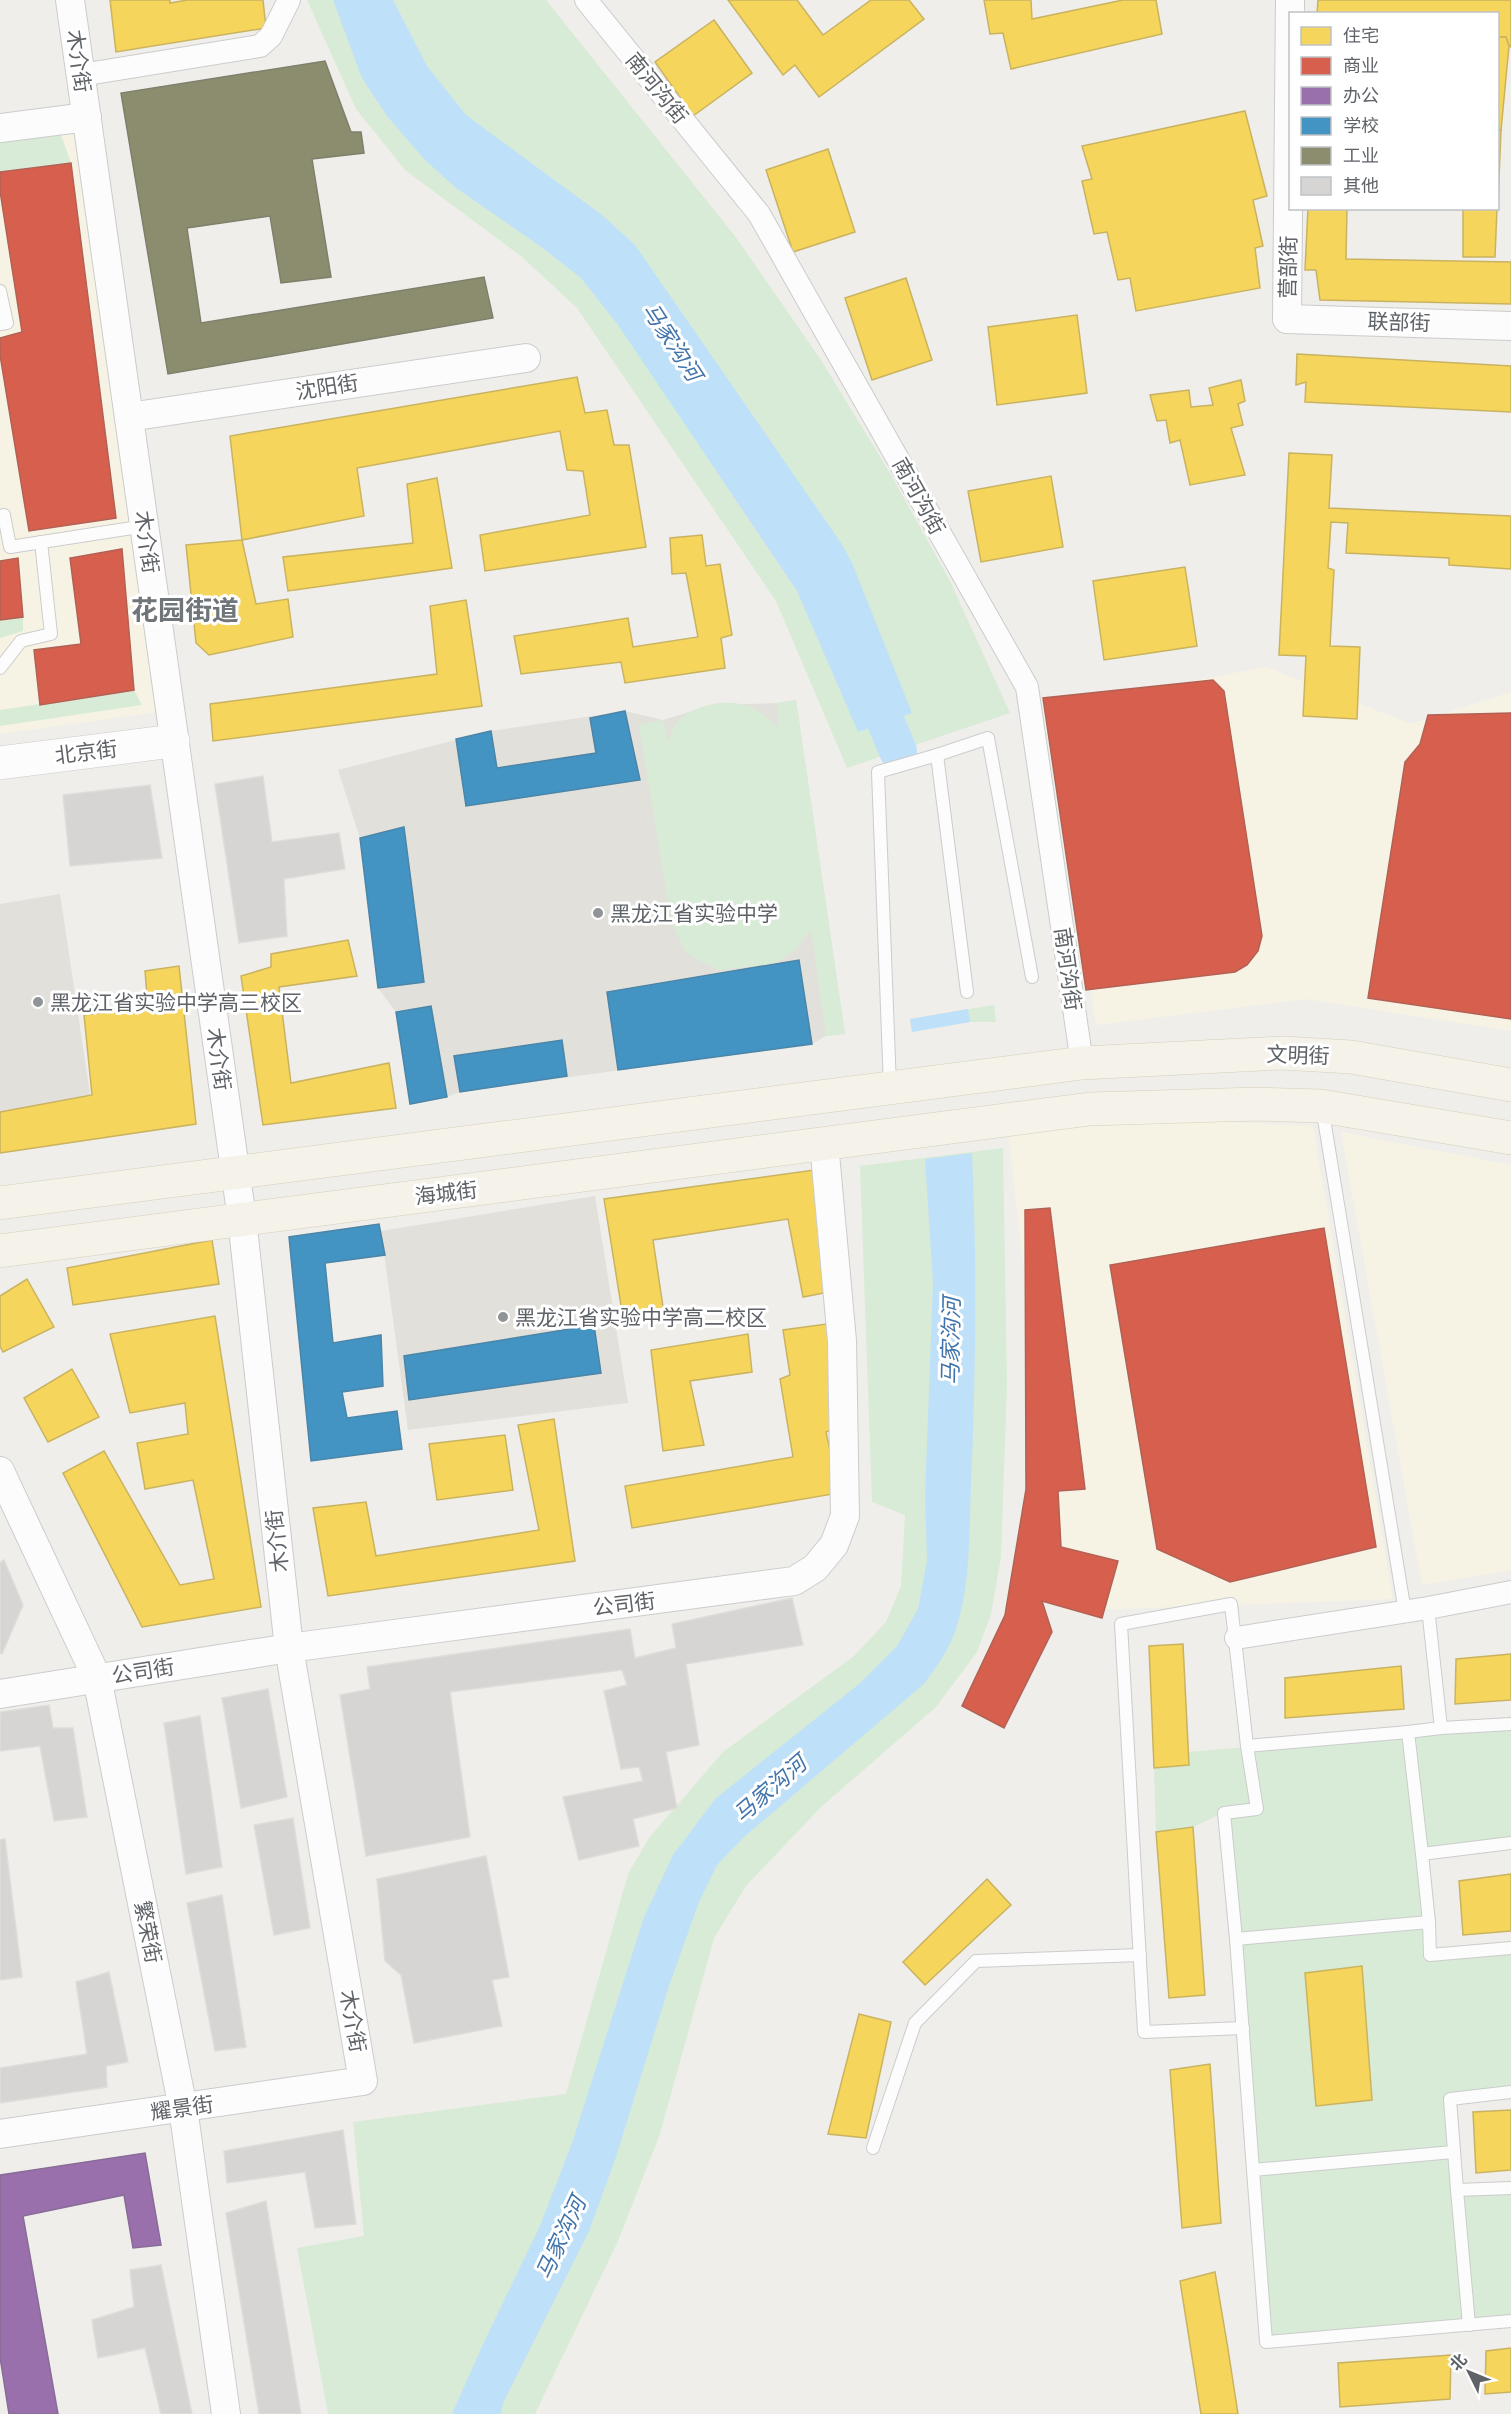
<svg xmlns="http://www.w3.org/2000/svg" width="1511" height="2414" font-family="Rubik,'Noto Sans SC',sans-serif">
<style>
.commercial{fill:#f7f3e4}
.education{fill:#e2e0da}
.green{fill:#d8ebd6}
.water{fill:#bfe0f9}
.homes{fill:#f6d55c;stroke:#c9b360;stroke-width:1.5}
.shops{fill:#d6604d;stroke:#b26155;stroke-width:1.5}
.offices{fill:#9970ab;stroke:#886c97;stroke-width:1.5}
.schools{fill:#4393c3;stroke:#4b85a8;stroke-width:1.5}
.industry{fill:#8c8c6e;stroke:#7e806c;stroke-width:1.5}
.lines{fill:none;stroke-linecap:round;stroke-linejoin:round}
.river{stroke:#bfe0f9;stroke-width:38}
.building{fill:#d6d5d3;stroke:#deddd9;stroke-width:1.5}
.service-casing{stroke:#cbcccc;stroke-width:14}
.minor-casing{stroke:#cbcccc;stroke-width:24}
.tertiary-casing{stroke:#cbcccc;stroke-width:30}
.secondary-casing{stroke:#cacacb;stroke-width:34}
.primary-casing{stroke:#d7ceb8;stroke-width:34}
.service{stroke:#fdfcfc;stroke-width:12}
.minor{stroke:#fdfcfc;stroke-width:22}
.tertiary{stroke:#fdfcfc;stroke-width:28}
.secondary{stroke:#fdfcfc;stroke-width:33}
.primary{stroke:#f4f2e9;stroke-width:33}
.poi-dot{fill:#919496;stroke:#fff;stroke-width:2}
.labels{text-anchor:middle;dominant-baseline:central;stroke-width:6;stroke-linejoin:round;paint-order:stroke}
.street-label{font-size:21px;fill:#5f6368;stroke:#fff}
.poi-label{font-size:21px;fill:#5f6368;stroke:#fff;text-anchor:start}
.water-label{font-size:22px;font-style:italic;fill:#4174aa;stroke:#fff}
.district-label{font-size:27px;font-weight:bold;fill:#70757a;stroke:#fff}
</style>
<rect width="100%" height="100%" fill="#efeeea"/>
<g class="commercial">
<polygon points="77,128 157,712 0,734 0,140"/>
<polygon points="1266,667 1411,724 1511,692 1511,1031 1306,999 1096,1025 1049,708"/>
<polygon points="1183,1120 1313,1126 1393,1599 1063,1611 1008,1132"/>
<polygon points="1341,1132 1511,1165 1511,1570 1422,1585"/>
</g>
<g class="education">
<polygon points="796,700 845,1034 826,1036 812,1044 460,1092 447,1097 410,1104 396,1012 378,988 360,838 338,770 491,731 625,711 663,720 712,705 777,703"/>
<polygon points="60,894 91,1101 0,1115 0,904"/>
<polygon points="595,1196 628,1403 408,1430 381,1231"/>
</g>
<g class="green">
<polygon points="307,0 546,0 735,236 821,360 890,473 950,581 1010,713 847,768 776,601 577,308 522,257 405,170 356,109"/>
<polygon points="60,132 71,163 0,172 0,141"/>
<polygon points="23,617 23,631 0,638 0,620"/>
<polygon points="134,690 142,705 0,726 0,710"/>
<path d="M796,700L845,1034L826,1036L811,930L795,950L775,964L719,970L700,961L685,951L671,920L639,725L663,720L668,743C670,737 672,731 675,726C689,704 731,697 752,708C762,713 770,720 779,727L777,703Z"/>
<polygon points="994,1005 996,1022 969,1022 912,1032 910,1019"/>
<polygon points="1003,1148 1007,1384 1001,1557 991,1614 977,1652 936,1707 821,1807 746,1886 714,1938 660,2134 618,2241 535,2414 328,2414 297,2248 364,2236 353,2122 566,2094 628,1874 649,1838 723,1752 854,1656 886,1622 901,1586 905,1515 872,1502 860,1166"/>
<polygon points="1511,1724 1511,1843 1422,1854 1430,1955 1511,1948 1511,2092 1451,2099 1457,2190 1511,2188 1511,2321 1266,2342 1223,1813 1193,1827 1156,1832 1154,1768 1189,1765 1188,1752"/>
</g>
<g class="water">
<polygon points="333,0 393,0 427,66 466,115 602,215 635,245 841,543 852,563 912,713 858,732 797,591 618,325 581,278 540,246 456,188 425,160 387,116 362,78"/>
<polygon points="968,1009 970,1022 912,1032 910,1019"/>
<path d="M972,1153C977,1263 976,1374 971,1484C969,1532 971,1582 956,1629C950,1648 936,1668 924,1684L744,1837L717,1865L699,1902L669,1986L616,2157L589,2231L504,2401L500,2414H452L483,2344L540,2226L573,2140L644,1917L673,1855L715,1799L859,1684L897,1646L918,1609L927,1561L925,1495L933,1283L925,1159Z"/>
</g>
<g class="homes">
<polygon points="110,0 170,0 170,3 187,0 263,0 266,28 116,52"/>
<polygon points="728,0 797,0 823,35 871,0 909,0 924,19 819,97 795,65 783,75"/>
<polygon points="984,0 1031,0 1032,19 1123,0 1156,0 1162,34 1011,69 1003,33 990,34"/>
<polygon points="1318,0 1511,0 1511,47 1509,46 1506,37 1498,37 1498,14 1317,14"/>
<polygon points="714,20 752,73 693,116 655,62"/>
<polygon points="1498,37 1506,37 1509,46 1501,130 1498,130"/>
<polygon points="1245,111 1267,196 1253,200 1263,246 1255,248 1260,288 1136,311 1130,278 1118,280 1107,232 1094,234 1082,181 1092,179 1082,146"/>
<polygon points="1498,130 1501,130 1498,204"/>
<polygon points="828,149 855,232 793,252 766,170"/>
<polygon points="1308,208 1347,208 1346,259 1511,262 1511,304 1320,300 1316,270 1305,270"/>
<polygon points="1463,208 1497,208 1495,257 1463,257"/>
<polygon points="906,278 932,360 872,380 845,298"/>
<polygon points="1077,315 1087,393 997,405 988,327"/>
<polygon points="1297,354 1511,366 1511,412 1305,402 1306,382 1296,385"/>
<polygon points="577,377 585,413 607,410 614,445 629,445 646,547 485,571 480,535 590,515 583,471 567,470 560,431 357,468 364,516 242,540 230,436"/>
<polygon points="1241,380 1245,401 1238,404 1243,425 1231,428 1245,475 1190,485 1180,440 1170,443 1166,420 1157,421 1150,395 1189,390 1191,407 1213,405 1209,388"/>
<polygon points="1289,453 1332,455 1329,508 1511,516 1511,569 1449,565 1449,558 1346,553 1348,523 1331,522 1328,568 1334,570 1330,646 1360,647 1357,719 1303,716 1306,656 1279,655"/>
<polygon points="1051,476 1063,547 981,562 968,491"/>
<polygon points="437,478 452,568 288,591 283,557 413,543 407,484"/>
<polygon points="702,535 706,566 720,564 732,635 721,638 725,668 625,683 621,662 521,674 514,636 628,618 633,647 698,637 686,573 672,574 670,538"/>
<polygon points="242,540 256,604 288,599 293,637 209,655 196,643 186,545"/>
<polygon points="1185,567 1197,646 1104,660 1093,581"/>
<polygon points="466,600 482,706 213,741 210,704 437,674 430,606"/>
<polygon points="348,940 357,976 279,987 291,1083 389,1063 396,1108 263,1125 241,976 271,967 271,954"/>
<polygon points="179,966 196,1124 0,1153 0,1112 92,1095 84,1015 148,1008 145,971"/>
<polygon points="814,1170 834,1291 803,1297 788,1219 653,1240 665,1320 624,1324 604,1199"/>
<polygon points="212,1240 219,1284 73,1305 67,1268"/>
<polygon points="27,1279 54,1327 3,1352 0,1346 0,1296"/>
<polygon points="215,1316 261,1607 142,1627 63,1473 104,1451 180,1585 214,1579 193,1480 145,1489 137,1443 188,1434 185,1403 130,1413 110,1334"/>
<polygon points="834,1323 836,1428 826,1432 839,1493 632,1528 625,1486 793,1457 780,1379 790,1375 783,1330"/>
<polygon points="748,1334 752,1372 690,1381 704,1445 663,1451 651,1350"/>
<polygon points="72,1369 99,1417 48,1442 24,1398"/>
<polygon points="554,1419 575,1561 328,1596 313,1508 366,1502 376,1556 539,1530 518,1425"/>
<polygon points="505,1435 513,1490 437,1500 429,1444"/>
<polygon points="1183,1644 1189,1765 1154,1768 1149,1646"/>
<polygon points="1511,1654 1511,1700 1455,1704 1456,1659"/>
<polygon points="1401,1666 1404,1709 1285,1718 1285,1678"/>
<polygon points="1193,1827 1205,1995 1169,1998 1156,1832"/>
<polygon points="1511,1874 1511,1931 1463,1935 1459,1881"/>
<polygon points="987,1879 1011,1905 925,1985 903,1962"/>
<polygon points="1362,1966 1372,2100 1316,2106 1305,1973"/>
<polygon points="859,2014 891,2022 866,2138 828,2134"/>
<polygon points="1210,2064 1221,2223 1182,2228 1170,2070"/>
<polygon points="1511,2110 1511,2170 1476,2173 1473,2112"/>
<polygon points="1215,2272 1228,2349 1238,2414 1201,2414 1180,2281"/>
<polygon points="1511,2348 1511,2392 1485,2394 1486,2351"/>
<polygon points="1451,2355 1450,2399 1340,2407 1338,2363"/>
</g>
<g class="shops">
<polygon points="71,163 116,518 29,531 0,355 0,338 22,332 0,191 0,172"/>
<polygon points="122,549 134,690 40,705 34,650 81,644 70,558"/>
<polygon points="18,558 23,617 0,620 0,561"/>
<polygon points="1213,680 1224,691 1262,936 1258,951 1247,965 1235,972 1086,990 1043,698"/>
<polygon points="1511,713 1511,1019 1368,998 1405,762 1420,744 1428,715"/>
<polygon points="1050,1208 1085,1489 1058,1491 1061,1547 1118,1561 1102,1618 1042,1601 1052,1632 1004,1728 962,1706 1005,1615 1026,1489 1025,1210"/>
<polygon points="1324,1228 1376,1547 1230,1582 1157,1549 1110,1265"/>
</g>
<polygon class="offices" points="145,2153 161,2245 133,2248 124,2195 23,2216 58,2414 9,2414 0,2357 0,2175"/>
<g class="schools">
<polygon points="625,711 640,780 466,806 456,739 491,731 497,768 596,753 590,718"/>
<polygon points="404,827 424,982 378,988 360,838"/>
<polygon points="799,960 812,1044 618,1070 607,992"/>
<polygon points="431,1006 447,1097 410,1104 396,1012"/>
<polygon points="562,1040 567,1076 460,1092 454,1056"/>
<polygon points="379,1224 385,1255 325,1263 333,1343 381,1335 383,1386 342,1392 347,1418 397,1411 402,1449 311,1461 289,1237"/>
<polygon points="594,1325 601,1373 409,1400 404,1356"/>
</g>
<polygon class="industry" points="325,61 351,132 361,132 364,153 312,159 331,277 281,283 270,216 187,228 201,323 484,277 493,318 168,374 121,93"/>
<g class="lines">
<polyline class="river" points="866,675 898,751"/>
</g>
<g class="building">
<polygon points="263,776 272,842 339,833 345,869 284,879 287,936 239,943 215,784"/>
<polygon points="150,785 162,858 70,866 63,795"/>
<polygon points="4,1560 23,1605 2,1654 0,1653 0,1563"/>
<polygon points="792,1598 803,1645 686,1664 699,1745 666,1752 677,1808 633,1819 639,1846 579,1860 563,1797 643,1781 639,1767 621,1769 604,1691 627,1685 622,1670 450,1692 470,1837 366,1856 340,1695 370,1689 367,1667 630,1629 635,1658 676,1648 672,1624"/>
<polygon points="268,1689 287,1797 241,1808 222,1698"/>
<polygon points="49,1705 53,1728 73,1728 87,1817 54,1821 40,1746 0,1751 0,1712"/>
<polygon points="200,1716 222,1867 186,1874 164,1723"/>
<polygon points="293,1818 310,1928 274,1935 254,1825"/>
<polygon points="5,1839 22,1977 0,1980 0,1840"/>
<polygon points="486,1856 509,1977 492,1980 502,2026 414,2043 401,1975 385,1961 377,1879"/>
<polygon points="222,1895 246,2047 215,2051 187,1903"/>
<polygon points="109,1972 128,2062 106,2066 107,2087 0,2103 0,2068 87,2054 76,1982"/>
<polygon points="343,2130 356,2224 315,2228 305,2172 227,2183 224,2151"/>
<polygon points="266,2201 301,2414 259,2414 226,2213"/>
<polygon points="161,2265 192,2414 161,2414 145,2348 98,2358 92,2320 134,2307 130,2270"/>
</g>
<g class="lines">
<defs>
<g id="service">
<polyline points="0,291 7,323 0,324"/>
<polyline points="0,516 4,515 10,547 145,526"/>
<polyline points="0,668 21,641 51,634 41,542"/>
<polyline points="937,755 988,738 1032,977"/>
<polyline points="890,1087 878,772 937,755 967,992"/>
<polyline points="1322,1107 1405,1612"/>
<polyline points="1428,1608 1441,1728 1511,1724"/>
<polyline points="1247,1746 1408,1732"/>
<polyline points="1422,1854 1408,1732 1441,1728"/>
<polyline points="1429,1922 1422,1854 1511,1843"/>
<polyline points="1236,1939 1253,2170"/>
<polyline points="1243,2028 1144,2032 1121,1624 1231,1604 1247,1746 1257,1809 1224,1813 1236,1939 1429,1922 1430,1955 1511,1948"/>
<polyline points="1511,2092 1450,2099 1457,2190 1511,2188"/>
<polyline points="873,2148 915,2023 976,1961 1140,1955"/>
<polyline points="1453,2152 1253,2170 1266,2342 1511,2321"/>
<polyline points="1457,2190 1469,2325"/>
</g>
<g id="minor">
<polyline points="586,0 759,214 1027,687 1082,1063"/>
<polyline points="81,75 260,46 271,36 289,0"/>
<polyline points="1236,1638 1428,1608 1511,1592"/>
</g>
<g id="tertiary">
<polyline points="1290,0 1287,319 1511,326"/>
<polyline points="0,128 87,117"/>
<polyline points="129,417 526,358"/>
<polyline points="0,1471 97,1678 183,2108 226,2414"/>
<polyline points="0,1694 289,1648 794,1581 815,1568 834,1545 845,1516 842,1341 824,1143"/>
<polyline points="0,2134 363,2081 289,1648 242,1219 70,0"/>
</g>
<polyline id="secondary" points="0,763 173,741"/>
<g id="primary">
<polyline points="0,1203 1082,1063 1282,1053 1351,1057 1511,1085"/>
<polyline points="0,1251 1090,1109 1257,1104 1321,1106 1511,1138"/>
</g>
</defs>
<use href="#service" class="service-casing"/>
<use href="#minor" class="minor-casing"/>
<use href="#tertiary" class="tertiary-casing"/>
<use href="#secondary" class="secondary-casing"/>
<use href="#primary" class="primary-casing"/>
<use href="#service" class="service"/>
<use href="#minor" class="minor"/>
<use href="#tertiary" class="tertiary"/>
<use href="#secondary" class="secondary"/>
<use href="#primary" class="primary"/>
</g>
<g class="poi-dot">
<circle cx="598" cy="913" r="6"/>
<circle cx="38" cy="1002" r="6"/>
<circle cx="503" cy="1317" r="6"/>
</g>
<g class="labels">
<g class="street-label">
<text transform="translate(79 61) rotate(82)">木介街</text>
<text transform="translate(657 88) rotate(51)">南河沟街</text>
<text transform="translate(1288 267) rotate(-89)">营部街</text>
<text transform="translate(1399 322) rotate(2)">联部街</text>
<text transform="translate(327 387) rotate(-9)">沈阳街</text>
<text transform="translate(919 496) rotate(61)">南河沟街</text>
<text transform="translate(147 542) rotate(82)">木介街</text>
<text transform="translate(86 752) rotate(-7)">北京街</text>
<text transform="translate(1068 969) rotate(82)">南河沟街</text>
<text transform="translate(1298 1055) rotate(2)">文明街</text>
<text transform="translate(219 1059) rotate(82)">木介街</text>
<text transform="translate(446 1193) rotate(-7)">海城街</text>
<text transform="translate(277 1541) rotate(-96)">木介街</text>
<text transform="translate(624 1604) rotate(-7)">公司街</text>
<text transform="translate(143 1671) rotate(-9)">公司街</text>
<text transform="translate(148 1932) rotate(79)">繁荣街</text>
<text transform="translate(353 2021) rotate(80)">木介街</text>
<text transform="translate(182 2108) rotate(-8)">耀景街</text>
</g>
<g class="poi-label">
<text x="610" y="913">黑龙江省实验中学</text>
<text x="50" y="1002">黑龙江省实验中学高三校区</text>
<text x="515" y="1317">黑龙江省实验中学高二校区</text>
</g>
<g class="water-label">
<text transform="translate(672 342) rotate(57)">马家沟河</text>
<text transform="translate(951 1341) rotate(-89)">马家沟河</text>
<text transform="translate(770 1789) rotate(-41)">马家沟河</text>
<text transform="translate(561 2238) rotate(-65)">马家沟河</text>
</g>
<g class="district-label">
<text x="185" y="611">花园街道</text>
</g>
</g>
<rect x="1289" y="12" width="210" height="198" fill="#ffffff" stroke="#bfc1c3" stroke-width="1.5"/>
<rect x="1301" y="27" width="30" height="18" fill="#f6d55c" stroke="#bfc1c3" stroke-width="1.5"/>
<text x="1343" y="42" font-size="18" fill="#5f6368">住宅</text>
<rect x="1301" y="57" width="30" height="18" fill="#d6604d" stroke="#bfc1c3" stroke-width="1.5"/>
<text x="1343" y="72" font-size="18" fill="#5f6368">商业</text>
<rect x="1301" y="87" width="30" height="18" fill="#9970ab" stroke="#bfc1c3" stroke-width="1.5"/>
<text x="1343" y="102" font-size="18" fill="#5f6368">办公</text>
<rect x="1301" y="117" width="30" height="18" fill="#4393c3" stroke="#bfc1c3" stroke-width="1.5"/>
<text x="1343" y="132" font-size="18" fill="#5f6368">学校</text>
<rect x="1301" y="147" width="30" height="18" fill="#8c8c6e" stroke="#bfc1c3" stroke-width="1.5"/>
<text x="1343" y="162" font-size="18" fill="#5f6368">工业</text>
<rect x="1301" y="177" width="30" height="18" fill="#d6d5d3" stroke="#bfc1c3" stroke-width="1.5"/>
<text x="1343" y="192" font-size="18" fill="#5f6368">其他</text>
<g transform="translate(1469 2372) rotate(313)" stroke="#ffffff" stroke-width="4.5" paint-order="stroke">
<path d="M0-4.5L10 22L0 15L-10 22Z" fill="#5f6368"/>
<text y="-9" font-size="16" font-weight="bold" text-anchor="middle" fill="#5f6368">北</text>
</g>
</svg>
